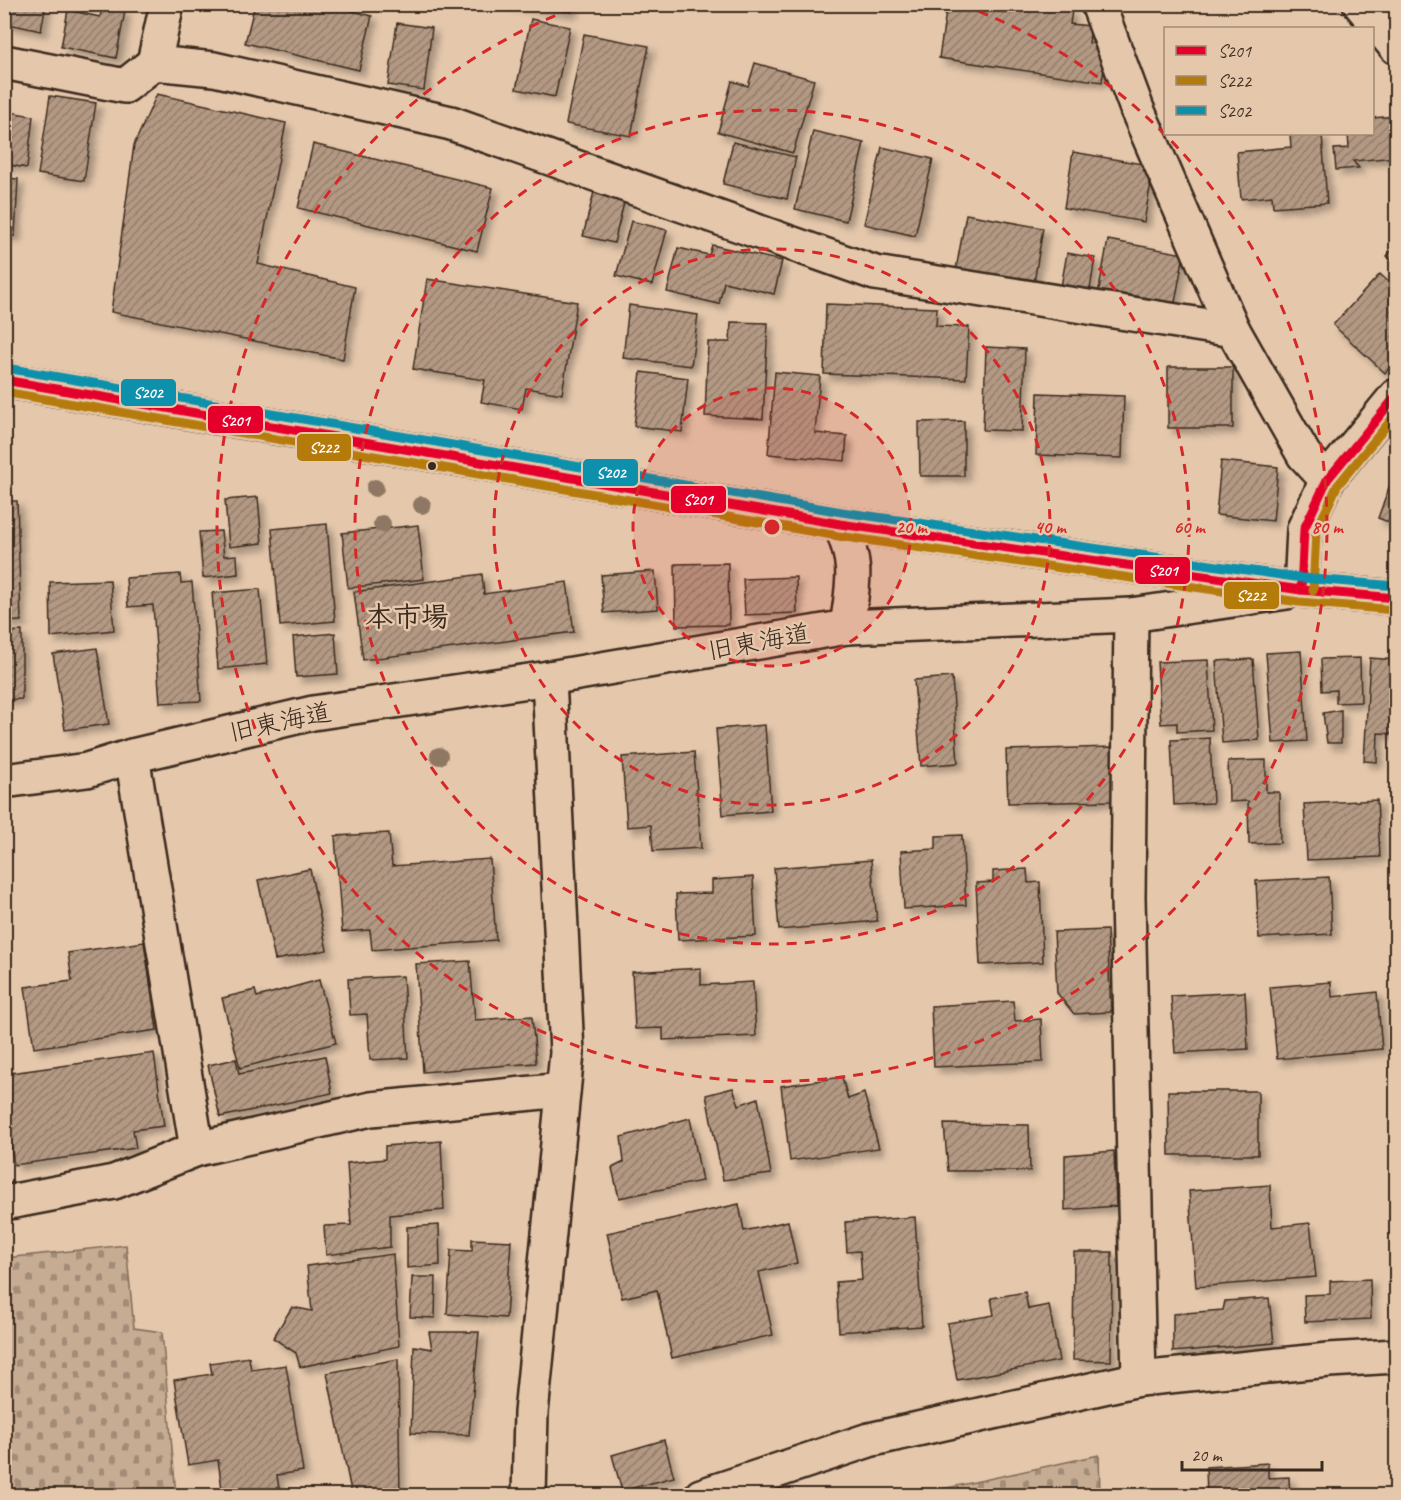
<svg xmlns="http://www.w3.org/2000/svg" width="1401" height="1500" font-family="Caveat,'Klee One',sans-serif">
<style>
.cemetery{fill:url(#cemetery-stones);stroke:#806b58;stroke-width:1.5}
.building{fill:url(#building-hatch);stroke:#3b2a1e;stroke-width:1.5;filter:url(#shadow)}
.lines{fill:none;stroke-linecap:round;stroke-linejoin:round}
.minor-casing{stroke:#3b2a1e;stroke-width:38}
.tertiary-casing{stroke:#3b2a1e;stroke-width:38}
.secondary-casing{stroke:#3b2a1e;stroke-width:38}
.minor{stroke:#e5c8ac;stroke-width:33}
.tertiary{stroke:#e5c8ac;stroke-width:33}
.secondary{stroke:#e5c8ac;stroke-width:33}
.bus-1-casing{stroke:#e5c8ac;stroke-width:14}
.bus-2-casing{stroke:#e5c8ac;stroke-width:14}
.bus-3-casing{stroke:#e5c8ac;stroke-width:14}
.bus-1{stroke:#e4002b;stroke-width:9}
.bus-2{stroke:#b57b0a;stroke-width:9}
.bus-3{stroke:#0c90ab;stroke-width:9}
.tree{fill:#8f7864}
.ring{fill:none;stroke:#d62828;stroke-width:3;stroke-dasharray:10 8}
.bus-dot{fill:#3b2a1e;stroke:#e5c8ac;stroke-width:2}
.labels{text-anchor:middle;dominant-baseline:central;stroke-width:5;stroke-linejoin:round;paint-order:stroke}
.street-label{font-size:26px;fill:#3b2a1e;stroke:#e5c8ac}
.quarter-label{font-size:28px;font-weight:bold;fill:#3b2a1e;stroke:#e5c8ac}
.centre{fill:#d62828;stroke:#e5c8ac;stroke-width:3}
.ring-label{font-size:18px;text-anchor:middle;font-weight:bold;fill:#d62828;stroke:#e5c8ac;stroke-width:5;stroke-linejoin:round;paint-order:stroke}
.line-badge{stroke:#e5c8ac;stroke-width:2}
.badge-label{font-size:16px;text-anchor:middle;font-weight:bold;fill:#fff}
</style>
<defs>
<pattern id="cemetery-stones" width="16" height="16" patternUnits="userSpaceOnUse" patternTransform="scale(1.5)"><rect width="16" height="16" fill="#c6ac92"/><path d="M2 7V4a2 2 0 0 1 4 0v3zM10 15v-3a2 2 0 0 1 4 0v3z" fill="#a28c77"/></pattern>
<pattern id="building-hatch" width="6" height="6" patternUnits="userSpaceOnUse" patternTransform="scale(1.5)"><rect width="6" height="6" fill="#b39983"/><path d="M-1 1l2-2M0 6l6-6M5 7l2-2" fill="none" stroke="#937d6b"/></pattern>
<filter id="shadow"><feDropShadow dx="5.5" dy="5.5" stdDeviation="3" flood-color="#0004"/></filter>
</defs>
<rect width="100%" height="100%" fill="#e5c8ac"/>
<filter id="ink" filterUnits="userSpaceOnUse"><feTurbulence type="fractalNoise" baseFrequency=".0167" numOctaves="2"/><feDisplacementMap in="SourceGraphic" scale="12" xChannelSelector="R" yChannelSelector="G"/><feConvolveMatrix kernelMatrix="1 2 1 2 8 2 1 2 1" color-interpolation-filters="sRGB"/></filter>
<g filter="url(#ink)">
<g class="cemetery">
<polygon points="126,1245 134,1328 162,1332 176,1495 9,1495 5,1258"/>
<polygon points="1099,1455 1100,1495 915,1495"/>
</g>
<g class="building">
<polygon points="4,4 46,4 41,31 4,23"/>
<polygon points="255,4 326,4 372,16 359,70 245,43"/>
<polygon points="506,4 573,4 572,12"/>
<polygon points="1011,4 1072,11 1070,24 1091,26 1089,43 1107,46 1102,82 939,58 947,5 1009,13"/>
<polygon points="102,6 125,11 116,58 61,47 68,10 100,17"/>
<polygon points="531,19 570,27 555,97 516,89"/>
<polygon points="397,23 432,28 424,90 388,85"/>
<polygon points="584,34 649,46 631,136 566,124"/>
<polygon points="755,63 814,80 793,153 718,132 732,81 748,86"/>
<polygon points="157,94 286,123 258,264 355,287 343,359 111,312 134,145"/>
<polygon points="50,96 96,103 84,181 38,174"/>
<polygon points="4,111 33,116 27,168 4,164"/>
<polygon points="1396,116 1396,157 1353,161 1359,168 1336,170 1334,149 1349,148 1348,134 1372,134 1372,118"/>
<polygon points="813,131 864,143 846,221 795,209"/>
<polygon points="1290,134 1322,134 1327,203 1273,207 1272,196 1241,199 1237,152 1291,147"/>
<polygon points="733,142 796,157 787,199 723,184"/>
<polygon points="313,144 493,188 477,251 298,208"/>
<polygon points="882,147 933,159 915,236 864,224"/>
<polygon points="1073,152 1154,166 1144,222 1064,208"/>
<polygon points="4,178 18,179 15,236 4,236"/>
<polygon points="595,188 626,195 614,243 583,236"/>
<polygon points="966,214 1043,228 1033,289 955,275"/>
<polygon points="631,221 667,230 652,285 616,276"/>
<polygon points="1108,240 1184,254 1174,308 1098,294"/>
<polygon points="712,245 782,261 774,294 724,282 719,304 667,292 678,248 709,255"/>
<polygon points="1396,245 1396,265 1387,256"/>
<polygon points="1067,253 1095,258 1089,296 1060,292"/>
<polygon points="1380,274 1396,289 1396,361 1385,373 1333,325"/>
<polygon points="427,279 577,302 562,394 526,388 522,409 481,402 485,380 413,369"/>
<polygon points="826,304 937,308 936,326 969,327 966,379 824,374"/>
<polygon points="629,305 698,315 691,366 623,358"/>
<polygon points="731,322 768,323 763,419 705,416 708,342 730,342"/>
<polygon points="986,347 1025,349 1022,431 983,430"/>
<rect x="1168" y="367" width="65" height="61"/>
<polygon points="641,372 688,378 682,432 634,426"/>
<polygon points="775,372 820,376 815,433 847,436 845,461 768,454"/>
<polygon points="1038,393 1124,396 1122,458 1036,455"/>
<polygon points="964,421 964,476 920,476 919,422"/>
<polygon points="1221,461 1278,467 1273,521 1216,515"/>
<polygon points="1396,468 1396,525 1378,518"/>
<polygon points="258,497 262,543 229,547 225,500"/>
<polygon points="4,501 17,501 21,621 4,622"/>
<polygon points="327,524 335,621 280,626 272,529"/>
<polygon points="418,525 424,579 348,588 342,533"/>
<polygon points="221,531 224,556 237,555 238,574 203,578 199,532"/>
<polygon points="728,563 729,625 676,626 675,564"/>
<polygon points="655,571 658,609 604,613 601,575"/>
<polygon points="180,574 181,583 192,582 201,701 160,703 153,605 128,607 126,578"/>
<polygon points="482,574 484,594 567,582 574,632 363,660 354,592"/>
<polygon points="796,577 797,613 745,615 743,579"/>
<polygon points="110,580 114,630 51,637 50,582"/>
<polygon points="260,589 267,664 218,669 212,593"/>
<polygon points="22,631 22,699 4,700 4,632"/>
<polygon points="335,633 338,674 296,677 293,637"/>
<polygon points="97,648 109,724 65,730 53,654"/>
<polygon points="1301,651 1307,741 1273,743 1266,653"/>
<polygon points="1360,658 1361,702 1336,703 1336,690 1322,691 1321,659"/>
<polygon points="1370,658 1396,660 1396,734 1378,733 1377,762 1364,761"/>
<polygon points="1253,659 1259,740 1222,743 1216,661"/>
<polygon points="1208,660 1212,730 1177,732 1177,723 1161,724 1157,662"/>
<polygon points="952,677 958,763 921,766 914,680"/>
<polygon points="1341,710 1341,743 1327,743 1323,713"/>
<polygon points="765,725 771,811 723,815 716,729"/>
<polygon points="1210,738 1213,803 1174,805 1171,740"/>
<polygon points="1112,747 1113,801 1008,803 1006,750"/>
<polygon points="694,752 701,848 653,851 651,825 627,827 622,757"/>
<polygon points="1266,760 1266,792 1279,792 1280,843 1249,844 1248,801 1229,802 1228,761"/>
<polygon points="1377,800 1380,857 1307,860 1304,804"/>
<polygon points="389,833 392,866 490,859 496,940 372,950 370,930 342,932 335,836"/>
<polygon points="962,835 966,905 904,909 901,851 936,849 936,836"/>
<polygon points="871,860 877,921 779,930 774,868"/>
<polygon points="310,869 327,950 275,960 258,880"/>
<polygon points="1027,869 1028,883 1040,882 1043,962 980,965 976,883 993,882 993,871"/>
<polygon points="753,877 756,936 678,940 676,894 712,893 712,880"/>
<polygon points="1329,877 1332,934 1259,938 1256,881"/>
<polygon points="1107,930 1111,1012 1074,1014 1057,993 1054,932"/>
<polygon points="144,942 157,1030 34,1048 25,987 72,981 68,953"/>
<polygon points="470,961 475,1020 532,1016 536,1063 423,1072 416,964"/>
<polygon points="701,968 701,985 753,982 756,1036 663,1040 663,1028 635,1029 632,972"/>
<polygon points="403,976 408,1058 370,1060 367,1014 350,1015 348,979"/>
<polygon points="319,980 336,1043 240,1068 222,998 255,990 257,997"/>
<polygon points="1331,982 1332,997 1377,992 1382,1049 1277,1059 1270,987"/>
<polygon points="1245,992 1248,1049 1175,1053 1171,996"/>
<polygon points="1013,1001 1015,1021 1041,1019 1043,1062 934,1067 931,1006"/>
<polygon points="154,1053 164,1126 133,1130 136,1148 14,1165 4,1099 4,1074"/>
<polygon points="325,1056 332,1093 220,1117 208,1065 236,1059 239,1074"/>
<polygon points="842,1077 848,1099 864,1093 879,1148 790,1161 781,1086"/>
<polygon points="733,1088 739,1105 758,1098 771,1174 723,1180 706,1095"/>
<polygon points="1168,1091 1258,1091 1258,1155 1169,1155"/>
<polygon points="690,1118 702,1181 619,1198 612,1168 624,1162 621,1137"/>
<polygon points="944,1124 1029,1125 1030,1171 948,1171"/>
<polygon points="441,1141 444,1210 390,1215 390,1247 326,1255 324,1226 351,1225 347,1163 385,1159 385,1146"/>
<polygon points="1114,1151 1116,1206 1065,1210 1065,1155"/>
<polygon points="1270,1185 1272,1227 1310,1223 1316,1277 1196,1287 1189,1191"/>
<polygon points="739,1204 744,1231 788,1221 797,1263 759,1272 773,1335 672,1358 657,1290 622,1298 607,1233"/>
<polygon points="915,1217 922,1326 839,1332 836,1282 862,1280 860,1251 847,1252 845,1222"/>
<polygon points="439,1225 440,1265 407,1268 407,1227"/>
<polygon points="472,1239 511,1241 506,1318 447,1314 451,1250 472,1251"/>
<polygon points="1074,1252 1112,1252 1111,1361 1073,1360"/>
<polygon points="393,1254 399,1346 300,1367 296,1353 273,1338 292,1307 312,1311 307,1266"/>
<polygon points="412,1277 436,1277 435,1318 410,1317"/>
<polygon points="1370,1279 1371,1319 1305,1322 1304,1295 1330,1294 1330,1281"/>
<polygon points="1025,1292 1028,1309 1049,1305 1059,1361 957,1380 947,1323 994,1315 991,1298"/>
<polygon points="1269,1298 1274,1343 1173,1352 1173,1314 1223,1310 1225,1301"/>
<polygon points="429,1332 479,1332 469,1435 411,1433 414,1346 432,1349"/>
<polygon points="249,1357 251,1370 286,1365 303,1471 277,1475 279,1489 223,1496 218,1460 188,1465 174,1380 212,1374 210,1363"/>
<polygon points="398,1359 400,1496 352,1496 327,1373"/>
<polygon points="664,1440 674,1477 622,1491 612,1455"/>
<polygon points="1268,1463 1268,1478 1289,1477 1290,1496 1207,1496 1206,1467"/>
</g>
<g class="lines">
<defs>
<g id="minor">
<polyline points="1098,4 1137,109 1233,330 1304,455 1327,480"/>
<polyline points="1360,4 1396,47"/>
<polyline points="4,62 125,86 154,63 214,69 451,123 875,273 1233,330"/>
<polyline points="154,63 167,4"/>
<polyline points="1301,590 1304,529 1327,480 1396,396"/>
<polyline points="1131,615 1128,898 1139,1379"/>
<polyline points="197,1149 371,1109 563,1090"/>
<polyline points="4,1203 114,1182 197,1149 132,756"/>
<polyline points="701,1496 869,1440 1139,1379 1329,1360 1396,1356"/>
</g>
<g id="tertiary">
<path d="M840,524C859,566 853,583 847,627"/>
<polyline points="4,781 87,770 132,756 313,713 549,678 847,627 1131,615 1287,592"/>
<polyline points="529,1496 531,1413 567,1053 549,678"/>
</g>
<polyline id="secondary" points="4,380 840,524 1301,590 1396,598"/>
</defs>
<use href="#minor" class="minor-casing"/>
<use href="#tertiary" class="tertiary-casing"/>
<use href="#secondary" class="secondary-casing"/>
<use href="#minor" class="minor"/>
<use href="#tertiary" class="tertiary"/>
<use href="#secondary" class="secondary"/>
<defs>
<g id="bus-1">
<polyline points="4,380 840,524 1301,590 1396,598"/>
<polyline points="1301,590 1304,529 1327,480 1396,396"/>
</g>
<g id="bus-2">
<polyline points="4,392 838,536 1299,602 1395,610"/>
<polyline points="1313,591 1316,532 1337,486 1396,414"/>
</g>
<polyline id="bus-3" points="6,368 842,512 1302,578 1396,586"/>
</defs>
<use href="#bus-1" class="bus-1-casing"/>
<use href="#bus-2" class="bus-2-casing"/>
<use href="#bus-3" class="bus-3-casing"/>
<use href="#bus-1" class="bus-1"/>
<use href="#bus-2" class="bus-2"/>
<use href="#bus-3" class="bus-3"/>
</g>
<g class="tree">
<circle cx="375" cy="488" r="9"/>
<circle cx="422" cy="505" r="9"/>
<circle cx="382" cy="524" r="9"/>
<circle cx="439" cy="756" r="9"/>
</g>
</g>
<circle cx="772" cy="527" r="139" fill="#d62828" fill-opacity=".12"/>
<g class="ring">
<circle cx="772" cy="527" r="139"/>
<circle cx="772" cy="527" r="278"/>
<circle cx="772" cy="527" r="417"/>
<path d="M962 5A555 555 0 1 1 582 5"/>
</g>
<circle class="bus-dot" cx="432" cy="466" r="5"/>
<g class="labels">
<g class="street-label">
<text transform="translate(759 642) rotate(-10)">旧東海道</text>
<text transform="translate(280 722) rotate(-12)">旧東海道</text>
</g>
<g class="quarter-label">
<text x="407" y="616">本市場</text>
</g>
</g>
<circle cx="772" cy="527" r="9" class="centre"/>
<g class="ring-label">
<text x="911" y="533">20 m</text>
<text x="1050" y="533">40 m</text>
<text x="1189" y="533">60 m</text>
<text x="1327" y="533">80 m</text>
</g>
<g class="line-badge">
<rect x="120" y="378" width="57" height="29" rx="6" fill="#0c90ab"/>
<rect x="207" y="405" width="57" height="29" rx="6" fill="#e4002b"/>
<rect x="296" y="433" width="56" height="29" rx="6" fill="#b57b0a"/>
<rect x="582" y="458" width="57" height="29" rx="6" fill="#0c90ab"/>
<rect x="670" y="485" width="57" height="29" rx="6" fill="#e4002b"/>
<rect x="1134" y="556" width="57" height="29" rx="6" fill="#e4002b"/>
<rect x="1223" y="581" width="57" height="29" rx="6" fill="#b57b0a"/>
</g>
<g class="badge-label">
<text x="148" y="398">S202</text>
<text x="235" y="426">S201</text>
<text x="324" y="453">S222</text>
<text x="611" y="478">S202</text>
<text x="698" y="505">S201</text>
<text x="1163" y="576">S201</text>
<text x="1251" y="601">S222</text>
</g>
<rect width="1401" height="1500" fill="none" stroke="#e5c8ac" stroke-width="24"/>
<rect x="12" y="12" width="1377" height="1476" fill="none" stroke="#3b2a1e" stroke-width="2" filter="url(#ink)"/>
<rect x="1164" y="27" width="210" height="108" fill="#e5c8ac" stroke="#a18973" stroke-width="1.5"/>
<rect x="1176" y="46" width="30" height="9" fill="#e4002b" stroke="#a18973" stroke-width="1.5"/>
<text x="1218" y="57" font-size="18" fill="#3b2a1e">S201</text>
<rect x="1176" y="76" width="30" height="9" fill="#b57b0a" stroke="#a18973" stroke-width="1.5"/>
<text x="1218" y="87" font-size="18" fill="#3b2a1e">S222</text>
<rect x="1176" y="106" width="30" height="9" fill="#0c90ab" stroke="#a18973" stroke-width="1.5"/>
<text x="1218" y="117" font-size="18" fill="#3b2a1e">S202</text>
<path d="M1182 1461v9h140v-9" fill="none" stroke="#3b2a1e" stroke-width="3"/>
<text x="1191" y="1461" font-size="18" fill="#3b2a1e" stroke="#e5c8ac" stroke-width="4.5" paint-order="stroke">20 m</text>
</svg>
